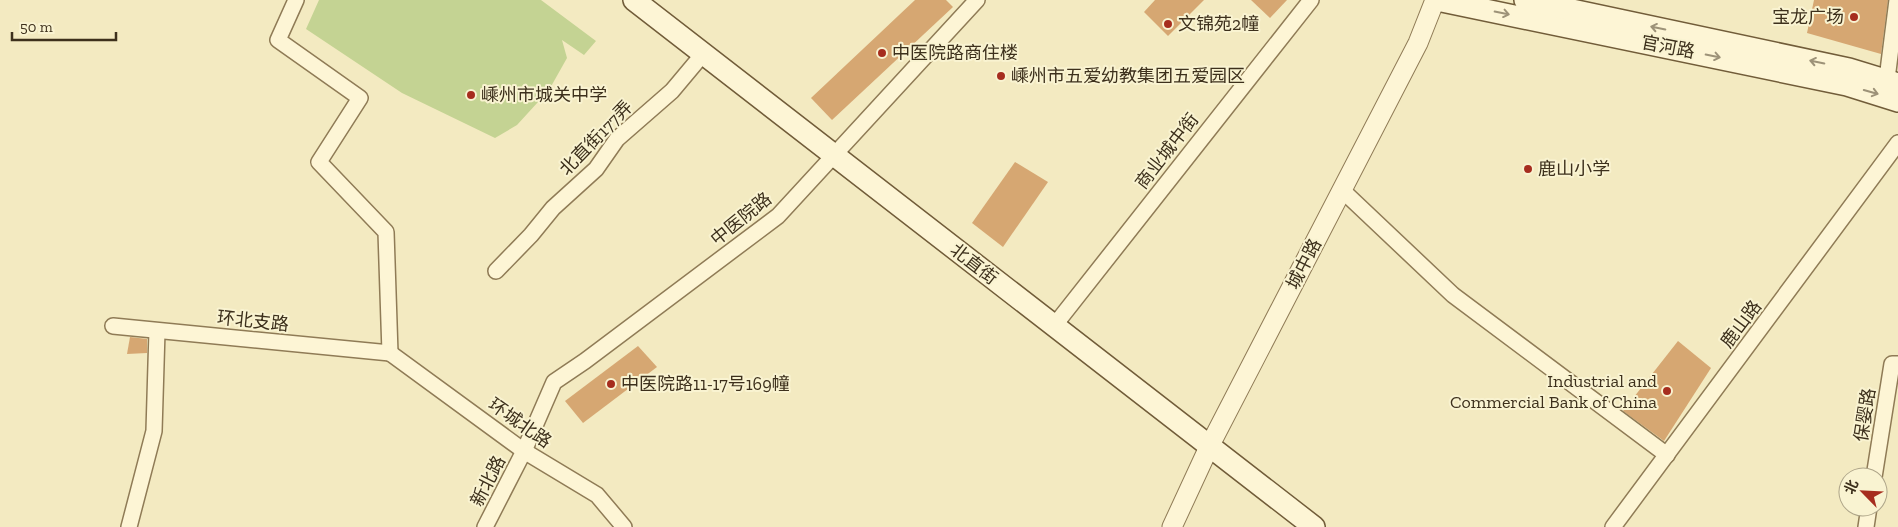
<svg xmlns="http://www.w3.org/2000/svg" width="1898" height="527" font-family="'Zilla Slab','Noto Sans SC',serif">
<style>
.green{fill:#c4d393}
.building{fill:#d6a772}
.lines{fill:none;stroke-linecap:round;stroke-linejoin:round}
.minor-casing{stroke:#8f7b56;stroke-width:18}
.tertiary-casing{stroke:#8f7b56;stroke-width:21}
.secondary-casing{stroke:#715c39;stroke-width:24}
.minor{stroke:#fdf5d5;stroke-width:15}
.tertiary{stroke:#fdf5d5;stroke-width:19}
.secondary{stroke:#fdf5d5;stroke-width:21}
.oneway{stroke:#9d9278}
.poi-dot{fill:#a62d1e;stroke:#f9f3d1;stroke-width:2}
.labels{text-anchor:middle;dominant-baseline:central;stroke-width:4;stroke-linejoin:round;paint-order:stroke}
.poi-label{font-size:18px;fill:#3d301c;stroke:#f9f3d1;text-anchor:start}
.street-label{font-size:18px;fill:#3d301c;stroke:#f9f3d1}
</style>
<rect width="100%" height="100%" fill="#f3eac1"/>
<polygon class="green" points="319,0 541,0 596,41 584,55 562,40 567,58 549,90 517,125 495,138 402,93 306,29"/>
<g class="building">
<polygon points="915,0 946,0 953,7 832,120 811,98"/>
<polygon points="1155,0 1204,0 1168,36 1144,12"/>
<polygon points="1251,0 1287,0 1270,18"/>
<polygon points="1814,0 1888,0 1881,54 1807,33"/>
<polygon points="1015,162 1048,182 1003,247 972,223"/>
<polygon points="130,337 147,339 147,353 127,354"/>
<polygon points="1678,341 1711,368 1664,441 1623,411"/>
<polygon points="638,346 657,367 583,423 565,401"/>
</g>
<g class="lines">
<defs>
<g id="minor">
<polyline points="296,0 278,40 360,98 319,162 386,232 390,353"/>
<polyline points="1887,79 1897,0"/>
<polyline points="1342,190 1453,295 1667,455"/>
<polyline points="496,271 531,235 553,208 596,169 617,139 672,91 703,54"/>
<polyline points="113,326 390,353"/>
<polyline points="1054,326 1311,0"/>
<polyline points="390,353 524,451 597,495 624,527"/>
<polyline points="1874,477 1892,364 1898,364"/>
<polyline points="129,527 154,431 157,331"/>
<polyline points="485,527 524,451 554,382 585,361 778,216 977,0"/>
<polyline points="1613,527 1898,143"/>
<polyline points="1866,527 1869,507"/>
</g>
<polyline id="tertiary" points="1172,527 1209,447 1418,43 1435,0"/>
<g id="secondary">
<polyline points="634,0 1314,527"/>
<polyline points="1437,0 1847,85 1898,101"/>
<polyline points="1525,0 1849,69 1898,84"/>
</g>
</defs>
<use href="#minor" class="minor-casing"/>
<use href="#tertiary" class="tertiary-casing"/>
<use href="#secondary" class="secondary-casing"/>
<use href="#minor" class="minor"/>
<use href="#tertiary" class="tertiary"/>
<use href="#secondary" class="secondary"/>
</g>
<defs><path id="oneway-shaft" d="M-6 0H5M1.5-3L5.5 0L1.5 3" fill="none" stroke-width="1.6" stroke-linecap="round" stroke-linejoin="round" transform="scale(1.25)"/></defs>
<g class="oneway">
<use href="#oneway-shaft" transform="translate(1502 13) rotate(11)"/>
<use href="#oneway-shaft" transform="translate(1658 28) rotate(-168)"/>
<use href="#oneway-shaft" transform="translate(1713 56) rotate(11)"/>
<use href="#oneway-shaft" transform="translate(1817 62) rotate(-168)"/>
<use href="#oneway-shaft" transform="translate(1871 92) rotate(16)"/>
</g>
<g class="poi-dot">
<circle cx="1854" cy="17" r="5"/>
<circle cx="1168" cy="24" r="5"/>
<circle cx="882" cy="53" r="5"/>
<circle cx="1001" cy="76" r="5"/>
<circle cx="471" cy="95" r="5"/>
<circle cx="1528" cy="169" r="5"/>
<circle cx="611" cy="384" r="5"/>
<circle cx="1667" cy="391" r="5"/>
</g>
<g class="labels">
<g class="poi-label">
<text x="1844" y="17" text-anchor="end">宝龙广场</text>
<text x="1178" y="24">文锦苑2幢</text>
<text x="892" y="53">中医院路商住楼</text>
<text x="1011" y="76">嵊州市五爱幼教集团五爱园区</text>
<text x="481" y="95">嵊州市城关中学</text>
<text x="1538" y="169">鹿山小学</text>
<text x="1657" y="381" text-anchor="end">Industrial and<tspan x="1657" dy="21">Commercial Bank of China</tspan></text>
<text x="621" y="384">中医院路11-17号169幢</text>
</g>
<g class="street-label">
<text transform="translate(1668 47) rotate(11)">官河路</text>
<text transform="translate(596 138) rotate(-46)">北直街177弄</text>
<text transform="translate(1167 151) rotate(-52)">商业城中街</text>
<text transform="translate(741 219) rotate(-39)">中医院路</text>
<text transform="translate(974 264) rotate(38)">北直街</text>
<text transform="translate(1304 264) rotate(-63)">城中路</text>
<text transform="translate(253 321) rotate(6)">环北支路</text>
<text transform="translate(1741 324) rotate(-53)">鹿山路</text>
<text transform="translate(1865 415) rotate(-81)">保婴路</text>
<text transform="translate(520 423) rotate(35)">环城北路</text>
<text transform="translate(488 481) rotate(-63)">新北路</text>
</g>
</g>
<g transform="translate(1863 492) rotate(294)"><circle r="24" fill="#f9f3d1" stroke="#aea589"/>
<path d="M0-4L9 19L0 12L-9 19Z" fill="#a62d1e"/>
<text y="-8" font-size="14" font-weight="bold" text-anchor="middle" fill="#3d301c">北</text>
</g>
<path d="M12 32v8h104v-8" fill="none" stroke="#3d301c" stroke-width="2.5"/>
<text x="20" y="32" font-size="15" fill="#3d301c" stroke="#f9f3d1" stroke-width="4" paint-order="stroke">50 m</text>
</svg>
